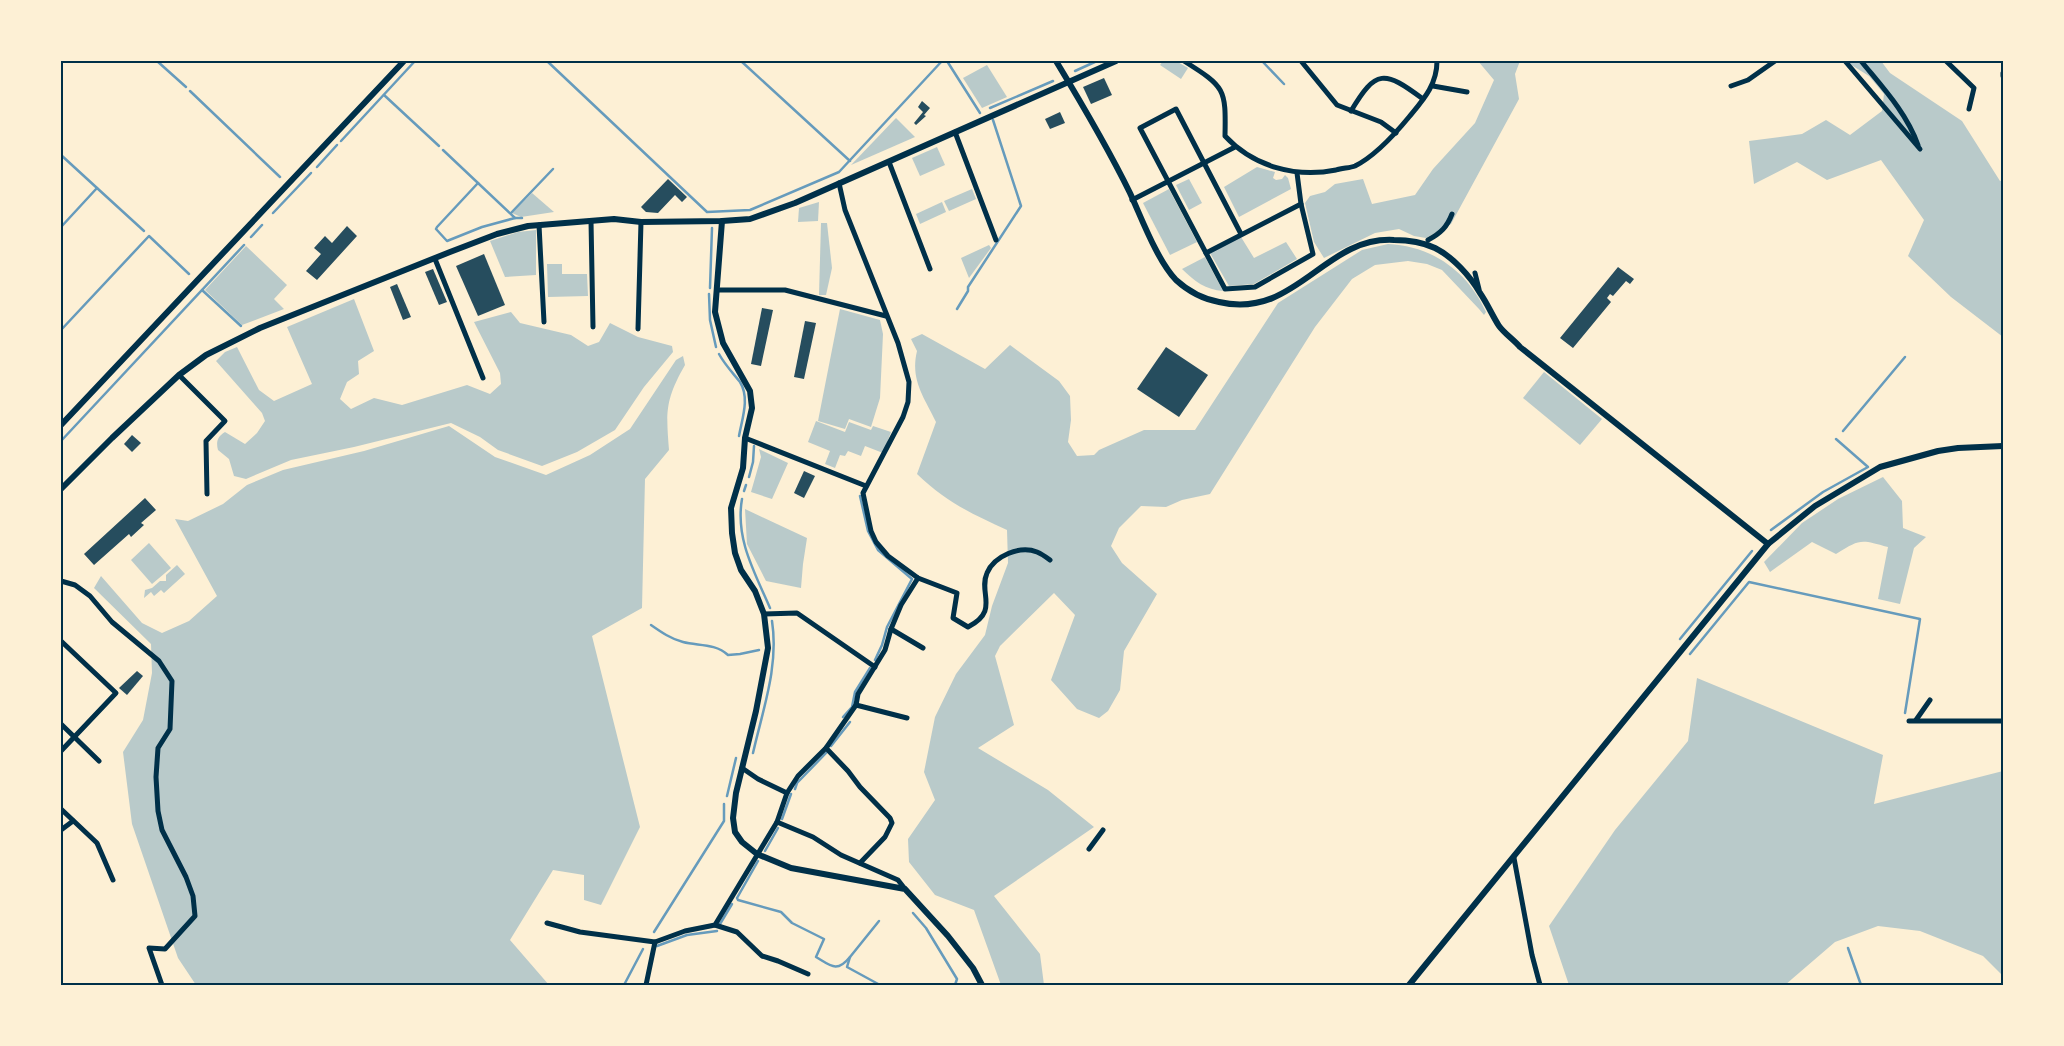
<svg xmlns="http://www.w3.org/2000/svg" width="2064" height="1046" font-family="'Noto Sans',sans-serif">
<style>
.green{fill:#b9caca}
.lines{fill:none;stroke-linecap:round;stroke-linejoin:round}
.stream{stroke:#669bbc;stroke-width:2.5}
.building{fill:#264d5e}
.minor{stroke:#003049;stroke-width:5}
.tertiary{stroke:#003049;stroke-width:6}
.neatline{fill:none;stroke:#003049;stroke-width:2}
</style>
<rect width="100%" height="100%" fill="#fdf0d5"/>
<g class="green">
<polygon points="1163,61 1176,61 1188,68 1181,79 1160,65"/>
<polygon points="1478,61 1520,61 1515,74 1519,99 1451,224 1426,238 1414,236 1399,229 1375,233 1324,258 1314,242 1305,203 1310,196 1325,192 1335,184 1363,179 1372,204 1415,195 1433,169 1475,123 1494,80"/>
<polygon points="1845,61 1881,61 1890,73 1962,121 2000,181 2003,180 2003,337 1951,297 1908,256 1924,220 1881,160 1827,180 1797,162 1754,184 1749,141 1802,134 1826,120 1850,135 1882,111 1884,94 1869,76"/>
<polygon points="987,65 1007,97 982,108 963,78"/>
<polygon points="896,118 915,137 851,165"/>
<polygon points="937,147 945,165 920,176 912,158"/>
<polygon points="1257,167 1275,172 1273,178 1276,180 1282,179 1285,175 1288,178 1291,189 1239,217 1224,187"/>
<polygon points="1189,179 1202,203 1189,210 1176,185"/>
<polygon points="972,189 976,199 949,211 944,201"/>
<polygon points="1169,189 1197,242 1170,255 1143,203"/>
<polygon points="532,193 554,212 521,217 512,213"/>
<polygon points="819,202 818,221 798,222 799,208"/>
<polygon points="942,202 946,212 920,224 916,214"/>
<polygon points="821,223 827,223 832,268 826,295 819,295"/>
<polygon points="536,230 536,275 505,277 490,241 518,232"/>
<polygon points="1241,237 1254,258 1286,242 1297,259 1254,284 1229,286 1210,253"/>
<path d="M1388,244C1433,246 1468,272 1486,312L1484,315L1479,309L1442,270L1427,264L1408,261L1375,265L1352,279L1315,327L1210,494L1182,500L1166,507L1141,506L1119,528L1111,546L1122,563L1157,594L1124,651L1120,690L1108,711L1099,718L1077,709L1051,680L1075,615L1054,593L1000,646L995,656L1014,725L978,748L1048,790L1094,827L994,896L1040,954L1044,985H1001L974,910L935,895L909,862L908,839L935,800L924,772L935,717L956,674L985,635L992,606L1008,563L1007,530C972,514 946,502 917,474L936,422C924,397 910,380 917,351L911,339L922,334L985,369L1010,345L1059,381L1070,396L1071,420L1068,442L1077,456L1094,455L1099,450L1144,430H1195L1278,303L1362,250Z"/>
<polygon points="989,245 991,248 969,278 961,258"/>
<polygon points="246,246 287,285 274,299 284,309 242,325 205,290"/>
<path d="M1205,257L1223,291C1206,290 1194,281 1182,269Z"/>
<polygon points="547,264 562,264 562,274 587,274 588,296 548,297"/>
<path d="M354,299L374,351L358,361L359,374L347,382L340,399L351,409L374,398L402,405L467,385L490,394L501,384L500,373L474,322L511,312L520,323L571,335L588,346L599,342L610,323L638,337L672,346L673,352L644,387L615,430L577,452L542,466L498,450L480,437L451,423L354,447L291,460L246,479L234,476L229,459L218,450C216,442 217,437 225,432L245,444L257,433L265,421L262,413L216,361L225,352L237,347L259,390L274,401L312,384L287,327Z"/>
<polygon points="840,309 880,320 883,334 880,398 871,427 849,419 845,429 818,421"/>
<path d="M683,356L685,365C665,400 666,412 669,450L645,479L642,608L592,636L640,827L601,905L584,900V875L553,870L510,940L549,985H196L178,958L132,824L123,752L143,720L152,673L151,644L94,588L101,576L142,623L162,633L189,621L217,596L175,519L188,521L223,504L247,485L283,470L364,451L449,426L495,457L546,475L590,455L630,429L676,360Z"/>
<polygon points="1544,372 1602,419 1580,445 1523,398"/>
<polygon points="816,421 845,432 849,422 871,430 873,426 891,432 883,453 865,446 861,456 848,451 845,456 840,455 835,468 825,464 830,451 808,442"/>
<polygon points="759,449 788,463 772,499 751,492 761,457"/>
<path d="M1883,477L1902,501L1903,528L1926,537L1914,548L1900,604L1878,599L1888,547C1860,539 1860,539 1836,554L1812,542L1770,572L1764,562L1802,523L1838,499Z"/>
<polygon points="745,509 807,538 803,564 801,588 766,581 747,544"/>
<polygon points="149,543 171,568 152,584 131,560"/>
<polygon points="177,565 185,574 164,593 161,590 154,596 151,592 144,598 145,590 152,588 160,581 166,581 166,575"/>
<polygon points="1697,678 1883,755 1874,804 2003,771 2003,976 1983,956 1920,931 1878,926 1835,942 1785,985 1569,985 1549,926 1615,830 1688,741"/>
</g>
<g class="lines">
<g class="stream">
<polyline points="157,61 186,87"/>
<polyline points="547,61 707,212 750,210 839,172 942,61"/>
<polyline points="741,61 850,161"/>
<polyline points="947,61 980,113"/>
<polyline points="1262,61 1284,84"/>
<polyline points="1075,71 1097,61"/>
<polyline points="190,91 280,177"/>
<polyline points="384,95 439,146"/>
<polyline points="990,108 1053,81"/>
<polyline points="341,141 415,61"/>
<polyline points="443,150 515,218 522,218"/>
<polyline points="61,155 97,188"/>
<polyline points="317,167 337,145"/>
<polyline points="478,183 437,227 436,229 447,241 482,227 515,218"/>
<polyline points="273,213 311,173"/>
<polyline points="511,213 553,169"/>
<polyline points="61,227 97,188 144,231"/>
<polyline points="251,237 262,225"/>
<polyline points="710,288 712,228"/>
<polyline points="202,290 241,326"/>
<polyline points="709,294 710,320 716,347"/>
<polyline points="957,309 968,291 968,287 1021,206 993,120"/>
<polyline points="61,330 149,236 189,274"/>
<path d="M719,354C725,365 733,373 740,382C750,398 742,419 739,436"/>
<polyline points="1843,431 1905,357"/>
<polyline points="61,441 244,245"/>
<polyline points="749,477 753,462 754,446"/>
<polyline points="744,491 746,485"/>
<polyline points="860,496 868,531 878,550 912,579 887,627 882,645 875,660"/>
<path d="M742,499C735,539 755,573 770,608"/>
<polyline points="1771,530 1823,492 1868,467 1836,439"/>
<path d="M651,625C661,632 671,639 683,642C698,646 715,643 728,655L740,654L759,650"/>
<polyline points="1680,639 1752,551"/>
<polyline points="1690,654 1749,582 1920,619 1905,713"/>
<polyline points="843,717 852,707 855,692 870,668"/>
<polyline points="831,746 850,722"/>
<path d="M753,753C763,709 779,666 772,621"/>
<polyline points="795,789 797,783 826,753"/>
<polyline points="727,796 736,758"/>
<polyline points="782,819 791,794"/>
<polyline points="765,851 778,828"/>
<path d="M758,861L737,898L738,900L781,912L792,923L824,939L816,957C831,966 837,973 850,957"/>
<polyline points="913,913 926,928 957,979 955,985"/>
<polyline points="879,921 850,957 847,967 880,985"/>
<polyline points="720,924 732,904"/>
<polyline points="654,932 724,821 724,804"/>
<polyline points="657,946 687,935 717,931"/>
<polyline points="1848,948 1861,985"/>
<polyline points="624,985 643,949"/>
</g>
</g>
<g class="building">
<polygon points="1104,78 1112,95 1091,104 1083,87"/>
<polygon points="922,101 930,108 924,115 926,116 916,125 914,123 923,112 918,107"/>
<polygon points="1060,112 1065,123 1050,129 1045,119"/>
<polygon points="668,179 687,197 682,202 675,195 658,213 646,212 641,207"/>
<polygon points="347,226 357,236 317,280 306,271 321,254 314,248 325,236 332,243"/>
<polygon points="484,254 505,305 478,316 456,266"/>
<polygon points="1618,267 1634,279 1630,284 1626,281 1613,296 1610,294 1607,298 1611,302 1573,348 1560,338"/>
<polygon points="433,269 447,302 439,305 425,272"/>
<polygon points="397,284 411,317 403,320 390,287"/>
<polygon points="762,308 773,310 761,366 751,364"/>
<polygon points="805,321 816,323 804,379 794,377"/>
<polygon points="1166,347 1208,375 1179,417 1137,389"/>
<polygon points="132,435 141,443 132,452 124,444"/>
<polygon points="804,471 815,476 804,498 794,493"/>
<polygon points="145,498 156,510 141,523 144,525 131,537 129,534 94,565 84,554"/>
<polygon points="137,671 143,676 127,695 119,688"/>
</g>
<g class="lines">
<g class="minor">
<path d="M1184,61C1225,87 1226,88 1225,136C1254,167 1296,178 1336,170C1342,168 1350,168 1355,166C1375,156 1395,134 1409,117C1423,100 1437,85 1437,61"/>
<polyline points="1301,61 1337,105 1381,122 1396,133"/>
<polyline points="1845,61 1920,149"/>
<path d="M1861,61C1883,88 1906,112 1918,145"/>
<polyline points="1946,61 1974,88 1969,109"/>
<polyline points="2003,73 2003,76"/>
<polyline points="1433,86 1467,92"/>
<polyline points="1731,86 1748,80 1775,61"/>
<path d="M1351,111C1376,69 1384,70 1423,99"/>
<polyline points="955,132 996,240"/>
<polyline points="889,162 930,269"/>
<path d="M839,183L845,210L898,343L909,382L908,402L903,417L863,493L871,531L876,542L888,556L918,578L957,593L953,618L968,627C1000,611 978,593 987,573C994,556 1020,545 1037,552C1042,554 1046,557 1050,560"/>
<polyline points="1132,200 1235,147"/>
<polyline points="591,221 593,327"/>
<polyline points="539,225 544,322"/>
<polyline points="1241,234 1176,109 1140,128 1225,289 1255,287 1313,254 1301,204 1297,173"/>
<path d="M1428,240C1441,233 1447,227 1452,214"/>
<polyline points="1206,253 1301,204"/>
<polyline points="435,259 483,378"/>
<polyline points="1475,273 1479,289"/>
<polyline points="717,290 785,290 886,316"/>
<polyline points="638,329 641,222"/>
<polyline points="179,375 225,421 206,441 207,494"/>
<polyline points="745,438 866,486"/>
<polyline points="61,581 75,585 90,596 112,622 159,661 172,681 170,729 158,748 156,777 158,811 162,830 186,877 193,896 195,916 165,949 149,948 162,985"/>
<polyline points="764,614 797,613 875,667"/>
<polyline points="891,629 923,648"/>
<polyline points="61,641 116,693 61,751"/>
<polyline points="856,705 907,718"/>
<polyline points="1916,720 1930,700"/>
<polyline points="1909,721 2003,721"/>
<polyline points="61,724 99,761"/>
<polyline points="826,748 848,771 860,787 890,818 892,823 885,837 860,863"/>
<polyline points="742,768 758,779 787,793"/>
<polyline points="61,809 97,843 113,880"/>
<polyline points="777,822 813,837 841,855 898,880 905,889"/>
<polyline points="61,830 73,821"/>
<polyline points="1089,849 1103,830"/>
<polyline points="1514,858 1532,955 1540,985"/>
<polyline points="547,923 580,932 655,942 685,931 715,925 777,822 787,793 798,776 826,748 856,705 858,694 885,650 891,629 901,605 918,578"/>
<polyline points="715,925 737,932 762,956 778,961 808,974"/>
<polyline points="646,985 655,942"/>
</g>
<g class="tertiary">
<path d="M1056,61C1082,104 1108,148 1130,193C1142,219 1157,260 1176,280C1188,291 1203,299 1219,302C1296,320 1324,236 1394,240C1408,240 1422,242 1435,248C1453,257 1470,276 1480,293C1487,303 1492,315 1499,326C1505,334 1514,340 1520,347L1768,544"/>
<polyline points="722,221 715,312 723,343 750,391 752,408 745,438 743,468 731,508 732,533 735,553 741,570 755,591 764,614 768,648 756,711 736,793 733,818 735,832 742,842 757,854 791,868 905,889 948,936 973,968 982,985"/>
<polyline points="61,425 404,61"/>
<polyline points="61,489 112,438 179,375 206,355 260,328 450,252 497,234 528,226 614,219 641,222 722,221 750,219 795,203 1116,61"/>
<polyline points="1409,985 1768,544 1815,506 1880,467 1938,451 1958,448 2003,446"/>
</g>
</g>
<rect width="2064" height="1046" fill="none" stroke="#fdf0d5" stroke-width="125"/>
<rect x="62" y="62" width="1940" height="922" class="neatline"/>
</svg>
